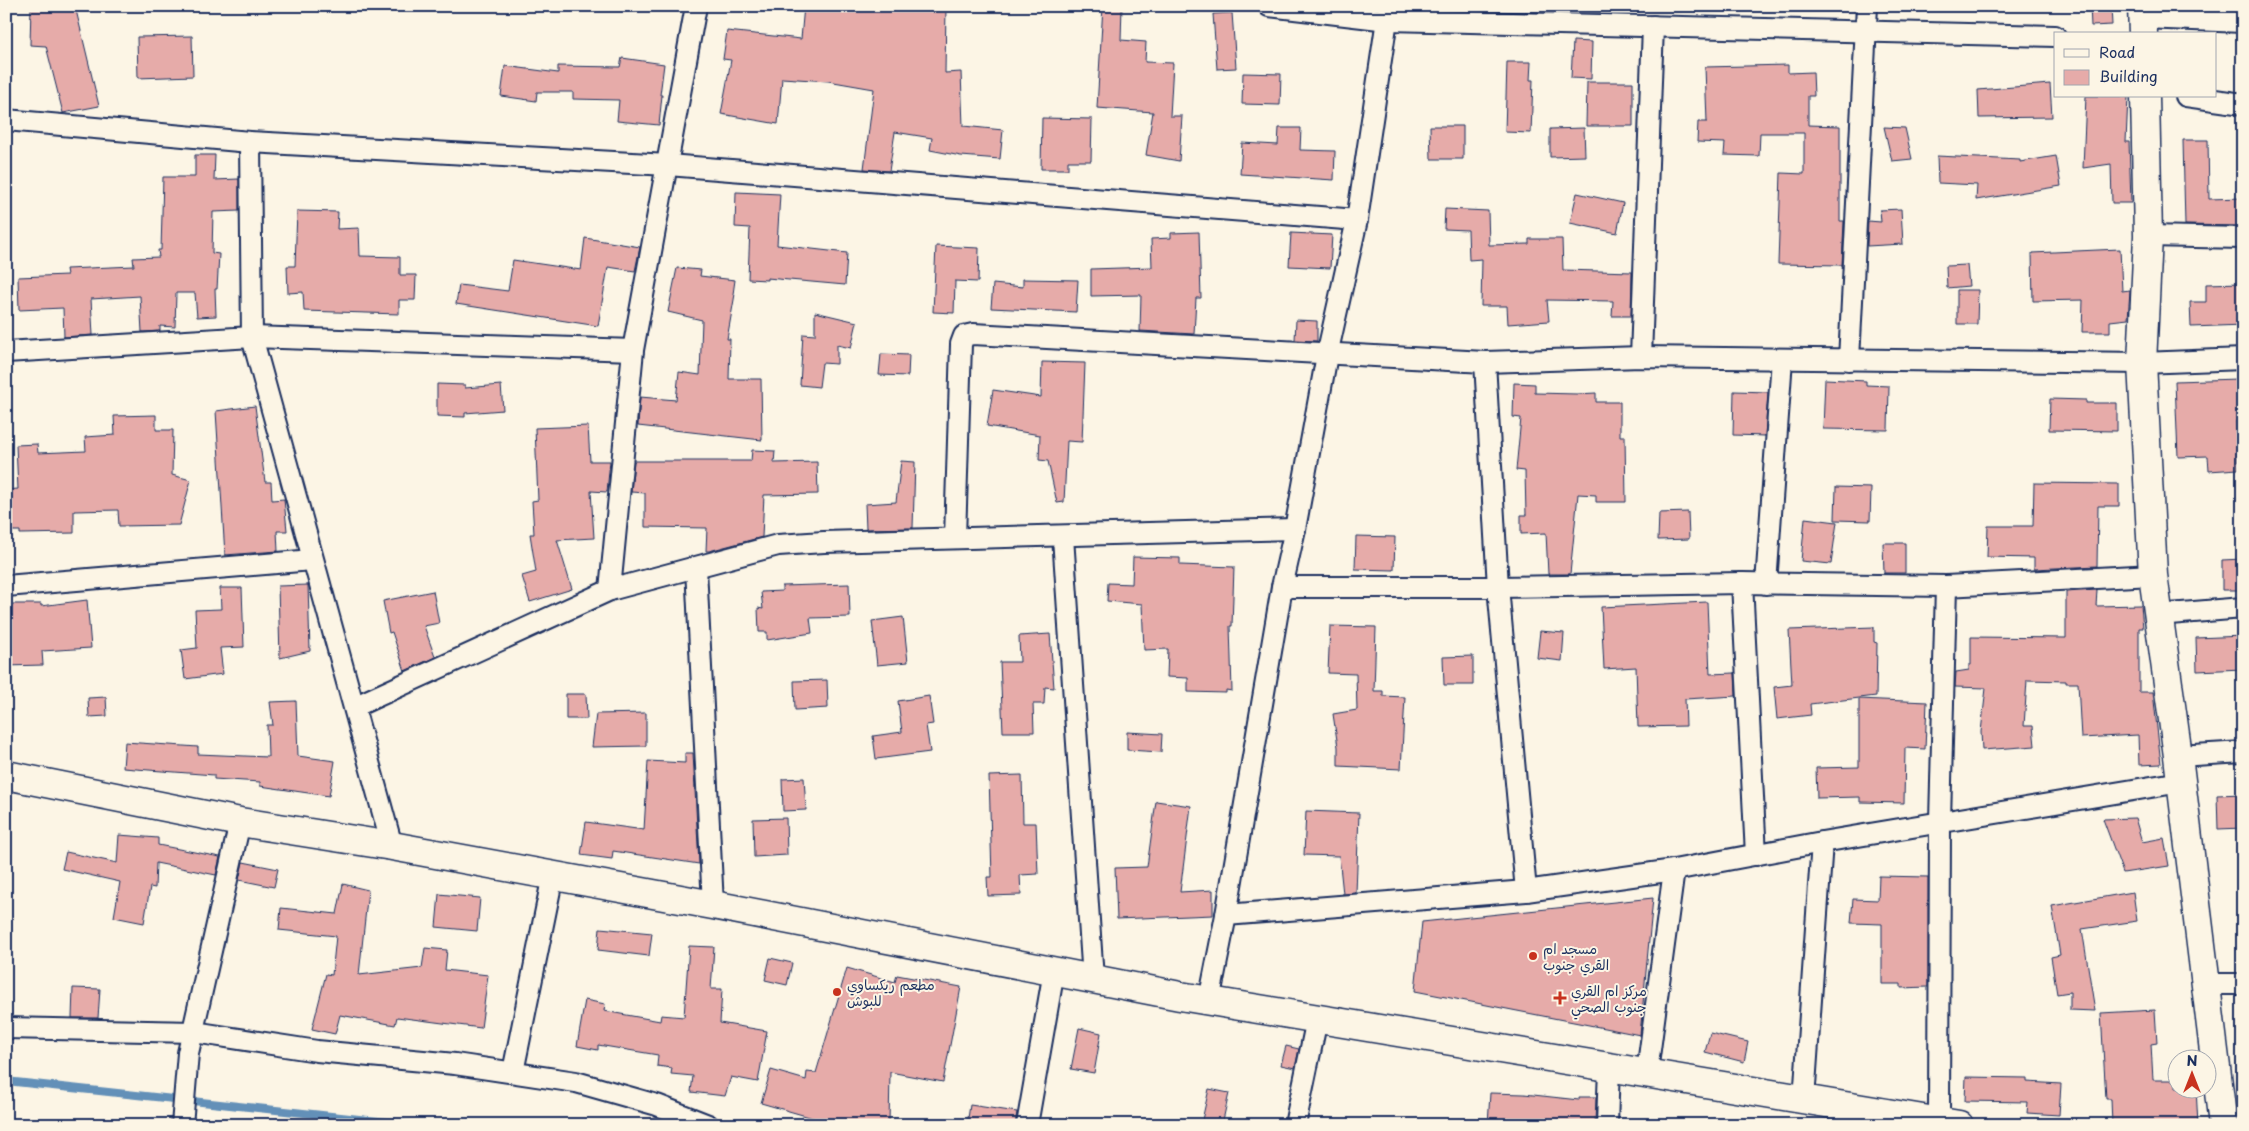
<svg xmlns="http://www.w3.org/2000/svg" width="2249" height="1131" font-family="'Playpen Sans','Playpen Sans Arabic',sans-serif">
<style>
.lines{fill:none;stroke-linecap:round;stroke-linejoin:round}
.stream{stroke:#6490b8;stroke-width:8}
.building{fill:#e6aba9;stroke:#1b2f5e}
.street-casing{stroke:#1b2f5e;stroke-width:24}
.secondary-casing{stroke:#1b2f5e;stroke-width:31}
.street{stroke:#fcf5e5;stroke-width:20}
.secondary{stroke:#fcf5e5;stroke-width:28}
.poi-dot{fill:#c8321e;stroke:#fcf5e5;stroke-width:2}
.labels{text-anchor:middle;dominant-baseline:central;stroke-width:4;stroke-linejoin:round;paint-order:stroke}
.poi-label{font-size:14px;fill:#1b2f5e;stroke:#fcf5e5;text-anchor:start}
</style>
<rect width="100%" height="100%" fill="#fcf5e5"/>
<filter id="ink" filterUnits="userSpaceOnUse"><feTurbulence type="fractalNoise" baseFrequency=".02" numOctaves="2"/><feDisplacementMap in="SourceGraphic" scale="10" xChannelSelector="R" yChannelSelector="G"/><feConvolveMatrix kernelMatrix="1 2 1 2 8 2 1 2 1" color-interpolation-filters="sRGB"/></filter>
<g filter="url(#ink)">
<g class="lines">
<polyline class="stream" points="6,1081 415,1125"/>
</g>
<g class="building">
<polygon points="31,6 75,6 99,106 63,113 46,46 30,45"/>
<polygon points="804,6 914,9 914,6 946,6 945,73 961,72 963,126 1003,130 1000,159 961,156 930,150 932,138 895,132 889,171 864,169 874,89 828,81 782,78 778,124 721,114 731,60 723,59 727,31 801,39"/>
<polygon points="1103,6 1122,6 1121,40 1146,42 1145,62 1173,63 1170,116 1182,116 1179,161 1146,155 1153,112 1097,108"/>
<polygon points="2090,6 2111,6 2112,25 2091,26"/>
<polygon points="1232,13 1236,68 1217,69 1213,14"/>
<polygon points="192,36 193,76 138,78 137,37"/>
<polygon points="1573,41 1592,42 1591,79 1571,78"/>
<polygon points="622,58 664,64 660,95 662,95 659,125 617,121 619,100 573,99 573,92 537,92 536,101 501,96 505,66 558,73 558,66 620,67"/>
<polygon points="1507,62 1531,62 1530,80 1533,80 1531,133 1505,132"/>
<polygon points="1788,65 1788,73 1813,72 1814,96 1808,96 1808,125 1840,126 1840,221 1844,221 1842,265 1778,264 1781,173 1804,174 1804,133 1760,133 1759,156 1724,155 1725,143 1697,142 1698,122 1707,122 1705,67"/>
<polygon points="1243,73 1281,74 1280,105 1242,104"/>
<polygon points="1587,82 1633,82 1633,126 1586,126"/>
<polygon points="2050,84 2052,117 1979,118 1978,90"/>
<polygon points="2086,96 2128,96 2126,142 2129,142 2131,203 2112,203 2111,164 2083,168"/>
<polygon points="1042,118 1092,119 1091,161 1068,161 1068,169 1041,169"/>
<polygon points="1430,126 1463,126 1463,159 1431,159"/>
<polygon points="1884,127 1905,128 1912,159 1892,161"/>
<polygon points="1279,128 1301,128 1300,150 1335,151 1334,180 1240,174 1242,143 1278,145"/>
<polygon points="1584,128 1585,156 1550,157 1550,129"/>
<polygon points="2183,140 2208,140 2209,199 2243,198 2243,226 2185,225"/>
<polygon points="195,155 215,155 214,180 239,179 239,211 213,212 212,253 219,254 217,289 215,289 216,316 197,317 195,293 176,293 175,327 160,326 160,331 142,332 140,296 91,299 93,335 64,337 63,308 19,310 18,277 67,275 66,269 134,266 133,258 159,257 158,250 161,250 163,177 195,177"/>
<polygon points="1937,156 2020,160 2020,162 2056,156 2061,186 1976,200 1977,185 1938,183"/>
<polygon points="736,192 780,194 777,245 847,253 845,285 767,278 767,280 748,279 750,228 735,227"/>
<polygon points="1577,193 1623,203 1617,233 1570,223"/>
<polygon points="1445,209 1488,211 1489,245 1529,244 1529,239 1562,239 1563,270 1632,272 1631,316 1612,316 1613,301 1547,300 1549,321 1508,324 1507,306 1481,306 1482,259 1469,260 1468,230 1444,229"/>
<polygon points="1901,209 1903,244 1867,246 1868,221 1881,222 1880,210"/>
<polygon points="297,211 338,212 337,229 359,228 360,256 400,257 400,275 416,275 415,300 399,300 399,314 304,311 303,292 288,293 287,266 295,266"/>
<polygon points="1199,232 1201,298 1196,298 1194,334 1140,331 1141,295 1091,296 1091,269 1152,267 1151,239 1171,238 1171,233"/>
<polygon points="1291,233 1332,235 1330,268 1289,266"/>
<polygon points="585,238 640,247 635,271 608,267 598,326 456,304 459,285 508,291 513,260 581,270"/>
<polygon points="936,246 979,248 978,282 955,281 954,313 933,312"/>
<polygon points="2120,249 2122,291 2130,290 2128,319 2110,321 2110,332 2082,332 2083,300 2033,301 2032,253"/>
<polygon points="1967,265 1969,286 1947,288 1946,266"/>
<polygon points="677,268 701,270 700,276 735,280 733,294 735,294 727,339 730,339 729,379 761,379 762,440 638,426 640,397 676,400 679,372 700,375 702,320 668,312"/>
<polygon points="1023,279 1078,280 1076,312 991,308 993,284 1023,287"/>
<polygon points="2243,283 2243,325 2191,327 2190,302 2206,302 2206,284"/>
<polygon points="1957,290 1978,290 1977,324 1957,324"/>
<polygon points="815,312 857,322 851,348 837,345 837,364 822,363 819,387 800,385 803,334 815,335"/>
<polygon points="1296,320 1317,321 1317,341 1295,340"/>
<polygon points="881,354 909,355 908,376 879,375"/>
<polygon points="1042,362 1085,363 1082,442 1067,441 1064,502 1057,503 1048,461 1039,460 1040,435 987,426 993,390 1041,397"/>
<polygon points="1825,379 1866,381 1866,385 1889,386 1888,430 1823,429"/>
<polygon points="2238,379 2241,421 2236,421 2238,469 2209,471 2208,456 2178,457 2175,381"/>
<polygon points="1514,383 1535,384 1535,393 1577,394 1596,393 1596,402 1620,402 1620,436 1625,436 1626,502 1596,502 1596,495 1578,494 1570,574 1548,574 1546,533 1521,534 1521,515 1526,515 1525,471 1516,470 1521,418 1513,417"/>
<polygon points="437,384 465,385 465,388 501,385 503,410 465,413 465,417 437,416"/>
<polygon points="1734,391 1768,392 1765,436 1733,435"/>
<polygon points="2050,399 2086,400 2086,403 2117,403 2117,431 2049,430"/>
<polygon points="255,406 265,482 271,482 272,500 284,499 287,531 277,531 278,551 225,555 216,411"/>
<polygon points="156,415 156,430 173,430 172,475 191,480 179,525 119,526 118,510 74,511 74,533 20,534 20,531 7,531 6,490 18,489 16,445 37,444 38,453 86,451 85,437 115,435 114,416"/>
<polygon points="588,426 590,461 610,461 607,492 591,491 594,538 557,540 572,589 530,602 522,576 536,572 530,534 534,534 532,501 538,500 535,428"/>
<polygon points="752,450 775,451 774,463 817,462 818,494 764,495 762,537 709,551 706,551 707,528 645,527 645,493 631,492 634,461 751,461"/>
<polygon points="901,461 915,462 913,528 866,529 865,504 896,502"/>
<polygon points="2034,483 2119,484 2119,506 2098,506 2097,566 2034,569 2034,558 1987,557 1988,526 2033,526"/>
<polygon points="1836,487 1871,488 1870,521 1835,520"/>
<polygon points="1688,512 1689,539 1658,540 1659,513"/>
<polygon points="1805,518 1837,522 1831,564 1801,561"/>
<polygon points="1356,536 1395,537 1394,570 1355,569"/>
<polygon points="1883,543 1905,543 1905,573 1884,573"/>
<polygon points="1133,557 1180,558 1180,565 1234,567 1232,626 1230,626 1232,691 1226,690 1226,693 1188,692 1188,678 1167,677 1168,649 1144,650 1142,604 1107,601 1108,583 1132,584"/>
<polygon points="2243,559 2243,590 2222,590 2222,560"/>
<polygon points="849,584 850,617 810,618 812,633 767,640 767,632 759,632 758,608 763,609 761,592 782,591 782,586"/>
<polygon points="308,585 310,651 280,658 278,586"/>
<polygon points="220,588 242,588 244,647 220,648 223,674 185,679 181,650 197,648 195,610 221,609"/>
<polygon points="2097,590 2096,606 2141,605 2143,628 2139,628 2139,692 2153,692 2161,764 2139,765 2138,735 2081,738 2078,683 2066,683 2066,681 2027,680 2024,726 2033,726 2035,746 1982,750 1981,732 1986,688 1955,687 1956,672 1969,670 1969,665 1971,665 1971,637 2066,638 2066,592"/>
<polygon points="433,591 439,623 424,626 435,657 405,671 392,632 389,633 383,601"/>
<polygon points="87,600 91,648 42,651 43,665 6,666 6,604 41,604 41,606"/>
<polygon points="1707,602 1710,674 1735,673 1736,696 1685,699 1686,726 1638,727 1636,667 1604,669 1601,607"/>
<polygon points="903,617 908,662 877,665 872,621"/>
<polygon points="1330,626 1376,627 1374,691 1383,691 1383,696 1405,697 1401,769 1338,766 1338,747 1333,714 1357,710 1356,674 1328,673"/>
<polygon points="1874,627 1874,642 1877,643 1876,696 1810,704 1811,715 1777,719 1774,687 1792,685 1789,630"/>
<polygon points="1540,631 1564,633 1562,661 1537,658"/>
<polygon points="1050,634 1054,688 1045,687 1044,704 1033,704 1034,732 1003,732 1000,662 1020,662 1019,636"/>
<polygon points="2243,636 2243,669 2197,671 2196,638"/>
<polygon points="1473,656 1473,685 1444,685 1443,657"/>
<polygon points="827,680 828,708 795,710 794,681"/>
<polygon points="566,694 586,694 587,719 566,719"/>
<polygon points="929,696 933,724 926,725 930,752 876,759 873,736 902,732 898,701"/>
<polygon points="106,697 107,716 89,717 88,698"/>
<polygon points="1859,699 1927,702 1925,749 1905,748 1904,803 1860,802 1860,797 1817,798 1816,768 1859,767"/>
<polygon points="296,701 298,756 335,761 329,796 260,786 260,782 214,779 214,775 123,768 125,742 198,747 198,754 268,757 267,725 273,725 270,702"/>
<polygon points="646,713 646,746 592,747 596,714"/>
<polygon points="1127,732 1162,734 1161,752 1127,750"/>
<polygon points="685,753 693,753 699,864 613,851 612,859 581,855 586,822 644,830 648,761 685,763"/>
<polygon points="1022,775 1023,823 1036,823 1038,874 1020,875 1021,895 988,896 987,877 992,877 989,776"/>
<polygon points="804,778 806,810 783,811 782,779"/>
<polygon points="2243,794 2243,828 2218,829 2217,795"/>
<polygon points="1156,801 1191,806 1180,892 1213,890 1213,915 1117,919 1115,868 1147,867"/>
<polygon points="1306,811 1359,813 1356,893 1343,894 1339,856 1304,855"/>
<polygon points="786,818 787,855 754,857 753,819"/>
<polygon points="2135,818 2142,842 2164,838 2169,866 2123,873 2103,819"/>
<polygon points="119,835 158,838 158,845 220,857 216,875 156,863 155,888 150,887 144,923 114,917 120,882 62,869 66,852 117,863"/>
<polygon points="243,862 278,869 274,887 239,880"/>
<polygon points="1879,876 1928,877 1928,987 1901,988 1901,984 1882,984 1882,924 1851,923 1853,899 1878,900"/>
<polygon points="343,884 368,890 359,975 422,968 425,948 447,950 445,970 488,975 481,1028 397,1017 395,1025 340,1015 335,1034 312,1029 326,974 332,975 336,936 279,930 281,908 337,914"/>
<polygon points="2133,892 2137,921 2082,929 2095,1011 2070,1010 2070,992 2057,994 2051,957 2060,955 2052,906"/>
<polygon points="439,894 480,898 477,931 436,927"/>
<polygon points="1653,898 1640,1035 1415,991 1422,922"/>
<polygon points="600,928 652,933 649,956 598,950"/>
<polygon points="689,946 714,947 711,989 722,989 720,1023 767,1031 758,1082 731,1077 725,1096 691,1092 693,1076 671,1074 672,1068 657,1066 658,1055 598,1045 598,1050 577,1046 585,1000 605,1004 604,1011 660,1021 661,1015 684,1017"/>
<polygon points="770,958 792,963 787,985 765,980"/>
<polygon points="847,968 895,982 897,975 961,987 943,1082 890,1072 889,1124 820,1125 820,1120 761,1103 771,1070 806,1080 807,1072 816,1073"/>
<polygon points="73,988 100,989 98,1018 72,1018"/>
<polygon points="2155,1010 2157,1043 2151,1044 2153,1080 2176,1080 2176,1088 2196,1088 2198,1125 2112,1125 2111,1099 2106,1099 2101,1013"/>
<polygon points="1079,1028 1101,1033 1094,1073 1071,1069"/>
<polygon points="1710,1033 1748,1042 1744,1062 1705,1052"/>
<polygon points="1286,1046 1299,1049 1295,1068 1281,1065"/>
<polygon points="1966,1077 2027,1078 2027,1082 2061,1084 2059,1115 2027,1113 2028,1102 1965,1101"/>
<polygon points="1209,1089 1229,1093 1222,1125 1202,1120"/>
<polygon points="1490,1093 1524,1094 1579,1100 1579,1097 1596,1097 1595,1123 1555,1121 1555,1125 1488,1125"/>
<polygon points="970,1105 1017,1112 1015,1125 967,1125"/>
</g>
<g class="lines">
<defs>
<g id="street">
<polyline points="1269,6 1388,20 2055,36"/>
<polyline points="2143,18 2243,22"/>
<polyline points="2186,96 2243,104"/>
<polyline points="6,120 250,142 668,165 1357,220"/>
<polyline points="250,142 252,337 392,846"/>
<polyline points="2148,236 2243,238"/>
<polyline points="6,352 252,337 633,350"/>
<polyline points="1641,357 1653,26"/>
<polyline points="1849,360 1867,6"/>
<polyline points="1485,362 1498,587 1526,891"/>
<polyline points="1063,537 1093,979"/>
<polyline points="955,538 961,344 964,336 973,334 1485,362 1641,357 2142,363 2243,359"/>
<polyline points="696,568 713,905"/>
<polyline points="1742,583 1756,855"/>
<polyline points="1766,584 1782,359"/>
<polyline points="6,586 312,560"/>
<polyline points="1282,587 1498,587 1742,583 1946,586 2153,575"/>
<polyline points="610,590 633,350 696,6"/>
<polyline points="2157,615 2243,608"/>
<polyline points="356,706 610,590 778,545 824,542 1295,529"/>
<polyline points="2178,756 2243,752"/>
<polyline points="1226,915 1526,891 1674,870 1822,842 2181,782"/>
<polyline points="2206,984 2243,984"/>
<polyline points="1209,1001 1226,915 1282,587 1295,529 1327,355 1357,220 1389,6"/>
<polyline points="6,1028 194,1032 317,1051 455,1064 576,1082 657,1105 708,1125"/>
<polyline points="513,1072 553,875"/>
<polyline points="1647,1072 1674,870"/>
<polyline points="1804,1100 1822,842"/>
<polyline points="1939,1121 1940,821 1946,586"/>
<polyline points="182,1125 188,1053 240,822"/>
<polyline points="1027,1125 1054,971"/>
<polyline points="1295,1125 1317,1019"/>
<polyline points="1607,1125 1609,1067"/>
</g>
<g id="secondary">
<polyline points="2142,6 2143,34"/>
<polyline points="2145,96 2148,236 2142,363 2153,575 2178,756 2223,1125"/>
<polyline points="6,775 240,822 392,846 713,905 1180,996 1959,1125"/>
</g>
</defs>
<use href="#street" class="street-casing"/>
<use href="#secondary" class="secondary-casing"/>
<use href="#street" class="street"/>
<use href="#secondary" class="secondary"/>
</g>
</g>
<g class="poi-dot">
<circle cx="1533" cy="956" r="5"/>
<circle cx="837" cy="992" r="5"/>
<path d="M1557.5 990.5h5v5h5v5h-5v5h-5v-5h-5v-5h5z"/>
</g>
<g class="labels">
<g class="poi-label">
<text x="1543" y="948">مسجد ام<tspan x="1543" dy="16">القري جنوب</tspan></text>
<text x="847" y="984">مطعم ريكساوي<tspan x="847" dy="16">للبوش</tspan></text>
<text x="1571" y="990">مركز ام القري<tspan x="1571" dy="16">جنوب الصحي</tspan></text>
</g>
</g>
<rect width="2249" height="1131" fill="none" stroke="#fcf5e5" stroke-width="25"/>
<rect x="12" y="12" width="2224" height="1106" fill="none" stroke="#1b2f5e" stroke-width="2" filter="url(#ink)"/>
<rect x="2054" y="32" width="162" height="65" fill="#fcf5e5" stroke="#a2a6af"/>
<rect x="2064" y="49" width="25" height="8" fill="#fcf5e5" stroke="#a2a6af"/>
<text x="2099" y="58" font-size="15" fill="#1b2f5e">Road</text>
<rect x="2064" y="70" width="25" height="15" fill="#e6aba9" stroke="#a2a6af"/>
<text x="2099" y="82" font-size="15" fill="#1b2f5e">Building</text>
<g transform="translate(2192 1074)"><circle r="24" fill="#fcf5e5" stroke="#a2a6af"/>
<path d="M0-4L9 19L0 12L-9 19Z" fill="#c8321e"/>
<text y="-8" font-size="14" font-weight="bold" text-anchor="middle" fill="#1b2f5e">N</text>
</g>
</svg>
